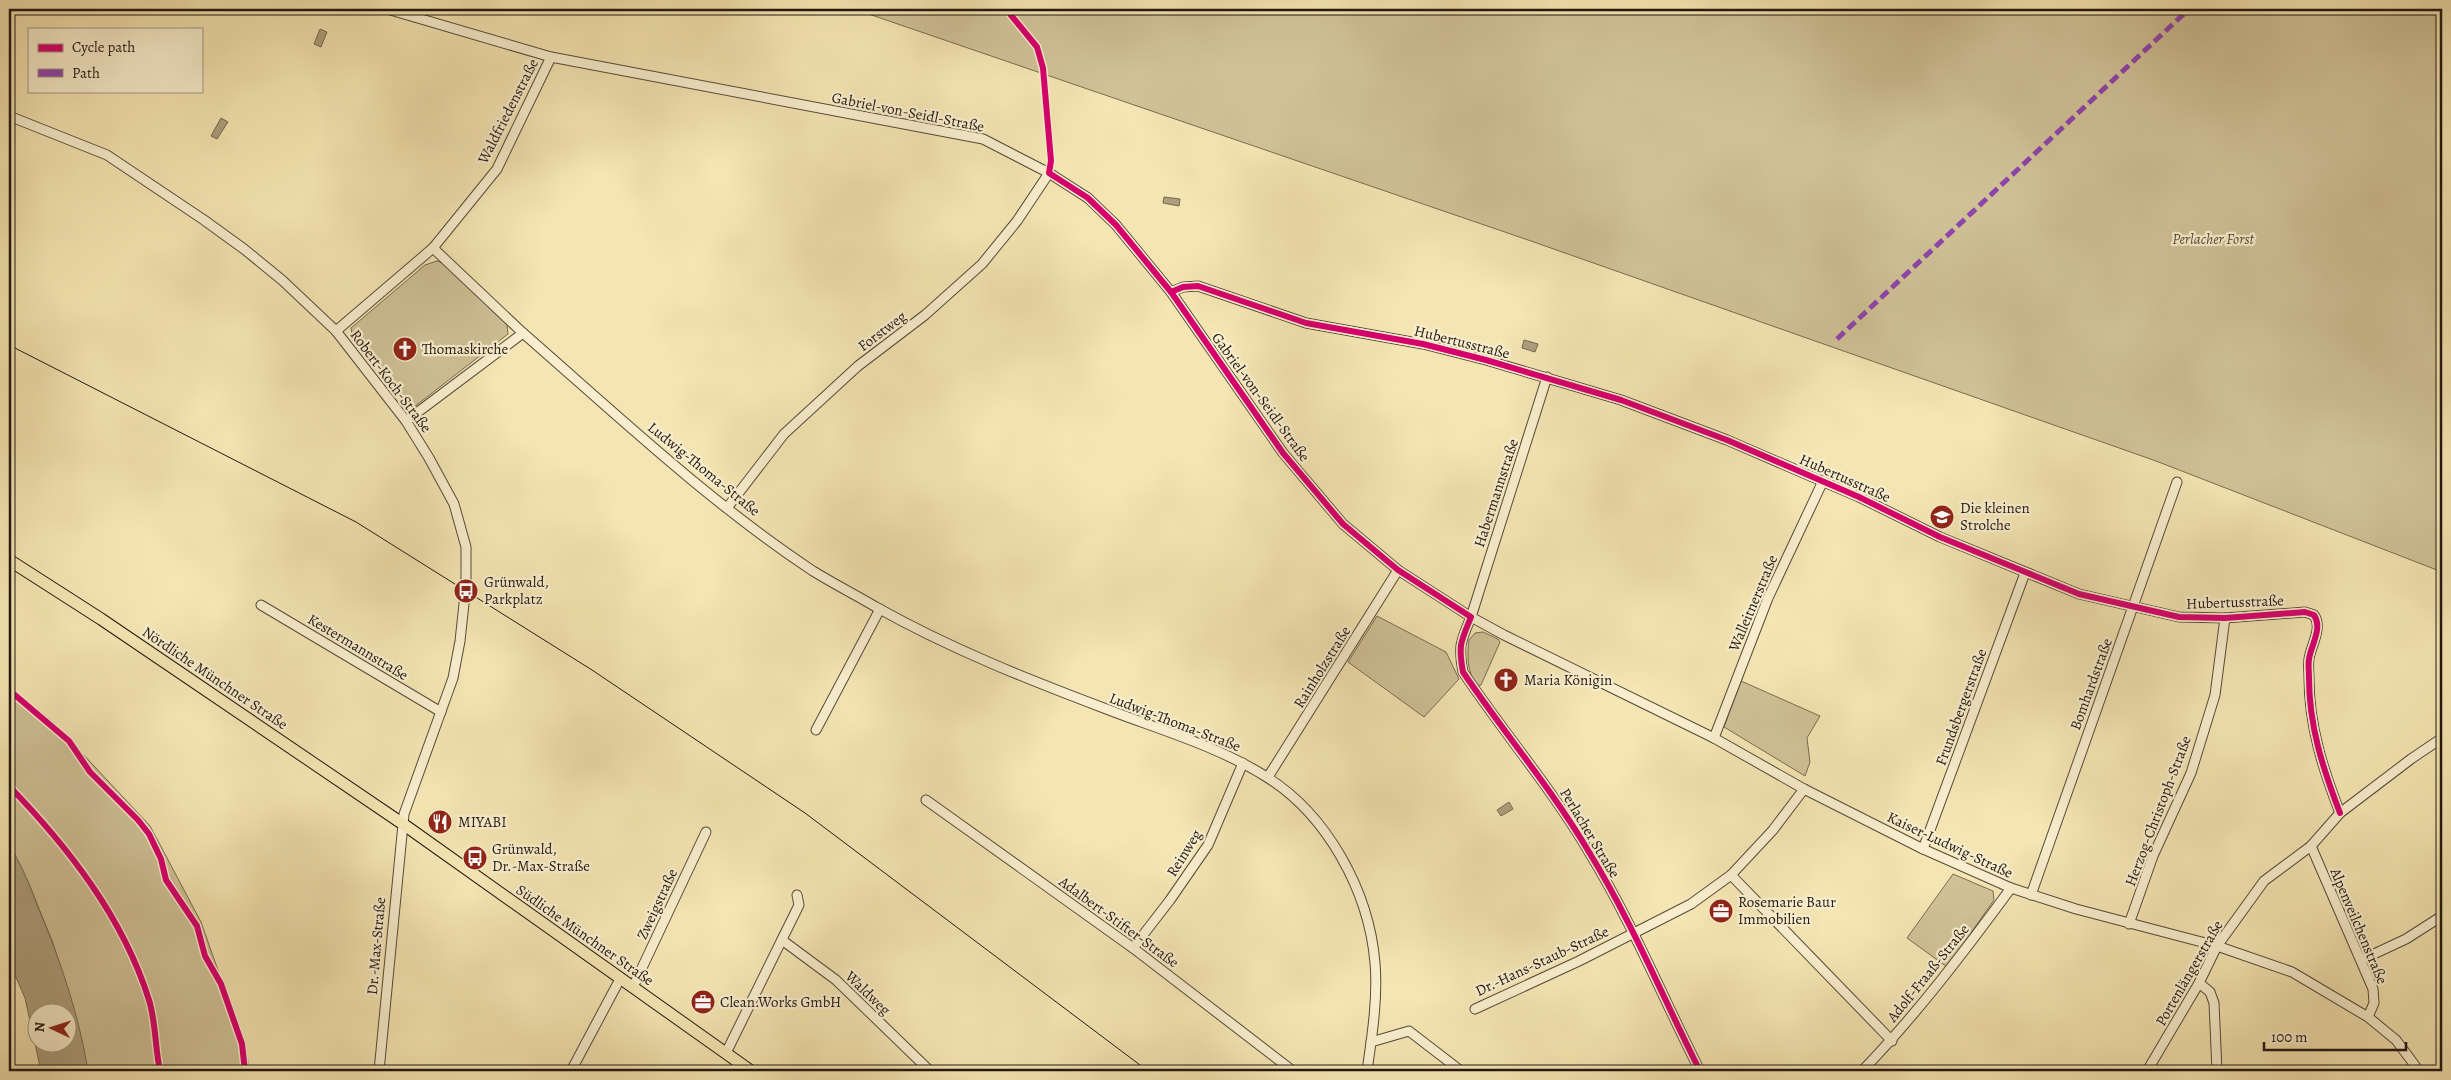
<svg xmlns="http://www.w3.org/2000/svg" width="2451" height="1080" font-family="Alegreya,serif">
<style>
.green{fill:#d0c297;stroke:#796c54}
.water{fill:#ad9f7c;stroke:#756952;fill-rule:evenodd}
.lines{fill:none;stroke-linecap:round;stroke-linejoin:round}
.minor-casing{stroke:#564a3a;stroke-width:11}
.major-casing{stroke:#221712;stroke-width:13}
.minor{stroke:#f8eecd;stroke-width:9}
.major{stroke:#f4e5b2;stroke-width:11}
.tram{stroke:#221712;stroke-width:1}
.quiet{stroke:#8e44ad;stroke-width:5;stroke-dasharray:10 5;stroke-linecap:butt}
.cycleway-casing{stroke:#f8eecd;stroke-width:9}
.cycleway{stroke:#d6006c;stroke-width:6}
.labels{text-anchor:middle;dominant-baseline:central;stroke-width:4.5;stroke-linejoin:round;paint-order:stroke}
.street-label{font-size:15px;fill:#221712;stroke:#f8eecd}
.park-label{font-size:15px;font-style:italic;fill:#564a3a;stroke:#f8eecd}
.poi-label{font-size:15px;fill:#221712;stroke:#f8eecd;text-anchor:start}
</style>
<rect width="100%" height="100%" fill="#f4e5b2"/>
<filter id="stains"><feTurbulence type="fractalNoise" baseFrequency=".004" numOctaves="4"/><feColorMatrix values="0 0 0 0 .2 0 0 0 0 .09 0 0 0 0 .02 0 0 0 .5 -.17"/></filter>
<radialGradient id="worn" r=".72"><stop offset=".6" stop-color="#630" stop-opacity="0"/><stop offset="1" stop-color="#630" stop-opacity=".3"/></radialGradient>
<g class="green">
<polygon points="854,9 2442,9 2442,572 2156,461 1531,241"/>
<polygon points="437,261 443,263 507,325 508,334 414,407 411,407 352,334 351,328 425,265"/>
<polygon points="1377,616 1446,652 1459,679 1424,717 1348,662"/>
<path d="M1483,632L1498,639L1500,642L1481,685L1477,686C1467,672 1467,656 1469,640L1475,633Z"/>
<polygon points="1741,681 1820,716 1807,738 1810,762 1805,776 1724,727"/>
<polygon points="9,687 52,721 150,826 201,922 245,1047 250,1071 88,1071 71,1001 53,943 29,884 9,845"/>
<polygon points="1953,874 1993,891 1994,900 1947,967 1907,938"/>
</g>
<g class="water">
<polygon points="320,29 327,32 321,47 314,44"/>
<polygon points="221,118 228,122 217,139 211,136"/>
<polygon points="1164,197 1180,199 1179,206 1163,203"/>
<polygon points="1524,340 1538,344 1535,352 1522,348"/>
<polygon points="1509,802 1513,809 1501,816 1497,810"/>
<path d="M9,845C21,863 30,886 38,907C60,959 79,1015 88,1071H41L25,998L9,961ZM38,1012H68V1042H38Z"/>
</g>
<g class="lines">
<defs>
<g id="minor">
<polyline points="387,9 551,57 983,139 1049,173 1088,198 1116,225 1171,292 1283,453 1343,524 1398,570 1471,617 1504,635 1714,738 1804,789 1923,849 2011,888 2076,909 2217,946 2292,972 2368,1017 2396,1040 2419,1071"/>
<polyline points="9,116 107,155 204,220 244,249 282,280 336,331 406,421 429,458 454,504 466,547 466,585 460,641 453,678 404,814 379,1071"/>
<polyline points="433,248 497,169 551,57"/>
<path d="M1171,292L1183,287L1198,286L1306,323L1423,344L1486,360L1621,400L1727,440L1859,497L1940,537L2079,594L2179,617L2225,618L2305,612L2314,615C2323,628 2311,645 2309,659C2308,665 2309,672 2309,678C2309,726 2323,769 2340,813"/>
<polyline points="336,331 433,248 523,333 406,421"/>
<path d="M523,333C617,415 709,502 813,571C834,584 856,595 876,607C951,649 1029,680 1109,710C1161,730 1217,746 1265,776C1327,814 1369,891 1375,963C1378,998 1372,1036 1367,1071"/>
<path d="M1547,377L1471,617C1461,641 1458,645 1463,672C1504,733 1552,789 1589,852C1632,922 1663,998 1700,1071"/>
<polyline points="727,508 784,434 858,366 925,315 982,264 1017,221 1049,173"/>
<polyline points="261,605 441,712"/>
<polyline points="816,730 880,609"/>
<polyline points="1714,738 1768,598 1823,481"/>
<polyline points="1268,777 1398,570"/>
<polyline points="926,800 1133,948 1293,1071"/>
<polyline points="2311,846 2373,989 2374,1003 2368,1017"/>
<polyline points="1923,849 2025,573"/>
<polyline points="1731,875 1892,1041"/>
<polyline points="2031,895 2177,482"/>
<polyline points="2129,924 2153,856 2191,773 2215,695 2225,618"/>
<polyline points="782,940 836,980 930,1071"/>
<polyline points="1133,948 1170,900 1208,845 1243,763"/>
<polyline points="2361,960 2406,939 2442,916"/>
<polyline points="2199,983 2210,992 2214,1003 2217,1071"/>
<polyline points="633,987 706,832"/>
<polyline points="1475,1009 1579,961 1691,904 1731,875 1773,830 1804,789"/>
<polyline points="1371,1042 1409,1031 1461,1071"/>
<polyline points="726,1053 799,905 797,895"/>
<polyline points="571,1071 620,979"/>
<path d="M1862,1071C1917,1014 1964,952 2011,888"/>
<polyline points="2147,1071 2199,983 2217,946 2264,881 2311,846 2340,813 2411,759 2442,738"/>
</g>
<polyline id="major" points="9,560 101,619 403,824 751,1071"/>
</defs>
<use href="#minor" class="minor-casing"/>
<use href="#major" class="major-casing"/>
<use href="#minor" class="minor"/>
<use href="#major" class="major"/>
<polyline class="tram" points="9,345 356,522 592,670 805,813 1148,1071"/>
<polyline class="quiet" points="1837,339 2189,9"/>
<defs>
<g id="cycleway">
<path d="M1006,9L1037,47L1043,68L1051,161L1049,173L1088,198L1116,225L1171,292L1283,453L1343,524L1398,570L1471,617C1461,641 1458,645 1463,672C1504,733 1552,789 1589,852C1632,922 1663,998 1700,1071"/>
<path d="M1171,292L1183,287L1198,286L1306,323L1423,344L1486,360L1621,400L1727,440L1859,497L1940,537L2079,594L2179,617L2225,618L2305,612L2314,615C2323,628 2311,645 2309,659C2308,665 2309,672 2309,678C2309,726 2323,769 2340,813"/>
<polyline points="9,690 69,741 90,772 138,820 149,834 161,859 166,880 197,926 205,956 221,984 242,1044 245,1071"/>
<path d="M9,786C68,847 123,917 149,1000C156,1023 155,1048 160,1071"/>
</g>
</defs>
<use href="#cycleway" class="cycleway-casing"/>
<use href="#cycleway" class="cycleway"/>
</g>
<defs>
<symbol id="church-disc" viewBox="-11 -11 22 22"><circle r="9.5" fill="#8f2418" stroke="#f8eecd"/><path d="M-1.2-6h2.4v3.5h3.3v2.4h-3.3V6h-2.4V-.1h-3.3v-2.4h3.3Z" fill="#fff"/></symbol>
<symbol id="school-disc" viewBox="-11 -11 22 22"><circle r="9.5" fill="#8f2418" stroke="#f8eecd"/><path d="M0-5L7-2L0 1L-7-2ZM-4 1L0 2.5L4 1V4Q0 6-4 4Z" fill="#fff"/></symbol>
<symbol id="bus-disc" viewBox="-11 -11 22 22"><circle r="9.5" fill="#8f2418" stroke="#f8eecd"/><path d="M-5-6H5V4H4V6H2V4H-2V6H-4V4H-5ZM-3.5-4V0h7V-4ZM-3.5 1.2v1.5H-2V1.2ZM2 1.2v1.5H3.5V1.2Z" fill="#fff"/></symbol>
<symbol id="restaurant-disc" viewBox="-11 -11 22 22"><circle r="9.5" fill="#8f2418" stroke="#f8eecd"/><path d="M-5-6h1v4h1v-4h1v4h1v-4h1v5L-1.5 .5V6h-2V.5L-5-1ZM5-6V6H3V1.5H1.5Q1.5-4 5-6Z" fill="#fff"/></symbol>
<symbol id="office-disc" viewBox="-11 -11 22 22"><circle r="9.5" fill="#8f2418" stroke="#f8eecd"/><path d="M-6-3h4V-5.5h4V-3h4V5H-6ZM-1-4.5V-3h2v-1.5ZM-6 0V1H6V0Z" fill="#fff"/></symbol>
</defs>
<g fill-rule="evenodd">
<use href="#church-disc" x="391" y="335" width="28" height="28"/>
<use href="#school-disc" x="1928" y="503" width="28" height="28"/>
<use href="#bus-disc" x="452" y="577" width="28" height="28"/>
<use href="#church-disc" x="1492" y="666" width="28" height="28"/>
<use href="#restaurant-disc" x="426" y="808" width="28" height="28"/>
<use href="#bus-disc" x="461" y="844" width="28" height="28"/>
<use href="#office-disc" x="1707" y="897" width="28" height="28"/>
<use href="#office-disc" x="689" y="988" width="28" height="28"/>
</g>
<g class="labels">
<g class="street-label">
<text transform="translate(508 111) rotate(-63)">Waldfriedenstraße</text>
<text transform="translate(908 112) rotate(11)">Gabriel-von-Seidl-Straße</text>
<text transform="translate(882 331) rotate(-37)">Forstweg</text>
<text transform="translate(1462 342) rotate(14)">Hubertusstraße</text>
<text transform="translate(391 381) rotate(53)">Robert-Koch-Straße</text>
<text transform="translate(1261 397) rotate(54)">Gabriel-von-Seidl-Straße</text>
<text transform="translate(704 469) rotate(39)">Ludwig-Thoma-Straße</text>
<text transform="translate(1845 478) rotate(24)">Hubertusstraße</text>
<text transform="translate(1496 493) rotate(-72)">Habermannstraße</text>
<text transform="translate(2235 602) rotate(-2)">Hubertusstraße</text>
<text transform="translate(1753 603) rotate(-67)">Walleitnerstraße</text>
<text transform="translate(358 647) rotate(31)">Kestermannstraße</text>
<text transform="translate(1322 667) rotate(-58)">Rainholzstraße</text>
<text transform="translate(215 678) rotate(34)">Nördliche Münchner Straße</text>
<text transform="translate(2091 684) rotate(-70)">Bomhardstraße</text>
<text transform="translate(1961 707) rotate(-70)">Frundsbergerstraße</text>
<text transform="translate(1175 722) rotate(21)">Ludwig-Thoma-Straße</text>
<text transform="translate(2158 811) rotate(-69)">Herzog-Christoph-Straße</text>
<text transform="translate(1590 833) rotate(59)">Perlacher Straße</text>
<text transform="translate(1950 845) rotate(25)">Kaiser-Ludwig-Straße</text>
<text transform="translate(1184 853) rotate(-58)">Reinweg</text>
<text transform="translate(657 904) rotate(-65)">Zweigstraße</text>
<text transform="translate(1119 922) rotate(36)">Adalbert-Stifter-Straße</text>
<text transform="translate(2359 926) rotate(67)">Alpenveilchenstraße</text>
<text transform="translate(585 935) rotate(35)">Südliche Münchner Straße</text>
<text transform="translate(376 946) rotate(-85)">Dr.-Max-Straße</text>
<text transform="translate(1542 961) rotate(-25)">Dr.-Hans-Staub-Straße</text>
<text transform="translate(1928 973) rotate(-51)">Adolf-Fraaß-Straße</text>
<text transform="translate(2189 973) rotate(-60)">Portenlängerstraße</text>
<text transform="translate(868 993) rotate(44)">Waldweg</text>
</g>
<g class="park-label">
<text x="2213" y="239">Perlacher Forst</text>
</g>
<g class="poi-label">
<text x="422" y="349">Thomaskirche</text>
<text x="1960" y="508">Die kleinen<tspan x="1960" dy="17">Strolche</tspan></text>
<text x="484" y="582">Grünwald,<tspan x="484" dy="17">Parkplatz</tspan></text>
<text x="1524" y="680">Maria Königin</text>
<text x="458" y="822">MIYABI</text>
<text x="492" y="849">Grünwald,<tspan x="492" dy="17">Dr.-Max-Straße</tspan></text>
<text x="1738" y="902">Rosemarie Baur<tspan x="1738" dy="17">Immobilien</tspan></text>
<text x="720" y="1002">Clean.Works GmbH</text>
</g>
</g>
<rect width="2451" height="1080" fill="none" stroke="#f4e5b2" stroke-width="30"/>
<rect x="10" y="10" width="2431" height="1060" fill="none" stroke="#221712" stroke-width="2.5"/>
<rect x="15" y="15" width="2421" height="1050" fill="none" stroke="#221712"/>
<rect x="28" y="28" width="175" height="65" fill="#f8eecd" stroke="#a29882"/>
<rect x="38" y="44" width="25" height="8" fill="#d6006c" stroke="#a29882"/>
<text x="72" y="52" font-size="15" fill="#221712">Cycle path</text>
<rect x="38" y="69" width="25" height="8" fill="#8e44ad" stroke="#a29882"/>
<text x="72" y="78" font-size="15" fill="#221712">Path</text>
<g transform="translate(52 1028) rotate(274)"><circle r="24" fill="#f8eecd" stroke="#a29882"/>
<path d="M0-4L9 19L0 12L-9 19Z" fill="#8f2418"/>
<text y="-8" font-size="14" font-weight="bold" text-anchor="middle" fill="#221712">N</text>
</g>
<path d="M2264 1042v8h142v-8" fill="none" stroke="#221712" stroke-width="2.5"/>
<text x="2271" y="1042" font-size="15" fill="#221712" stroke="#f8eecd" stroke-width="4" paint-order="stroke">100 m</text>
<rect width="100%" height="100%" filter="url(#stains)"/>
<rect width="100%" height="100%" fill="url(#worn)"/>
</svg>
